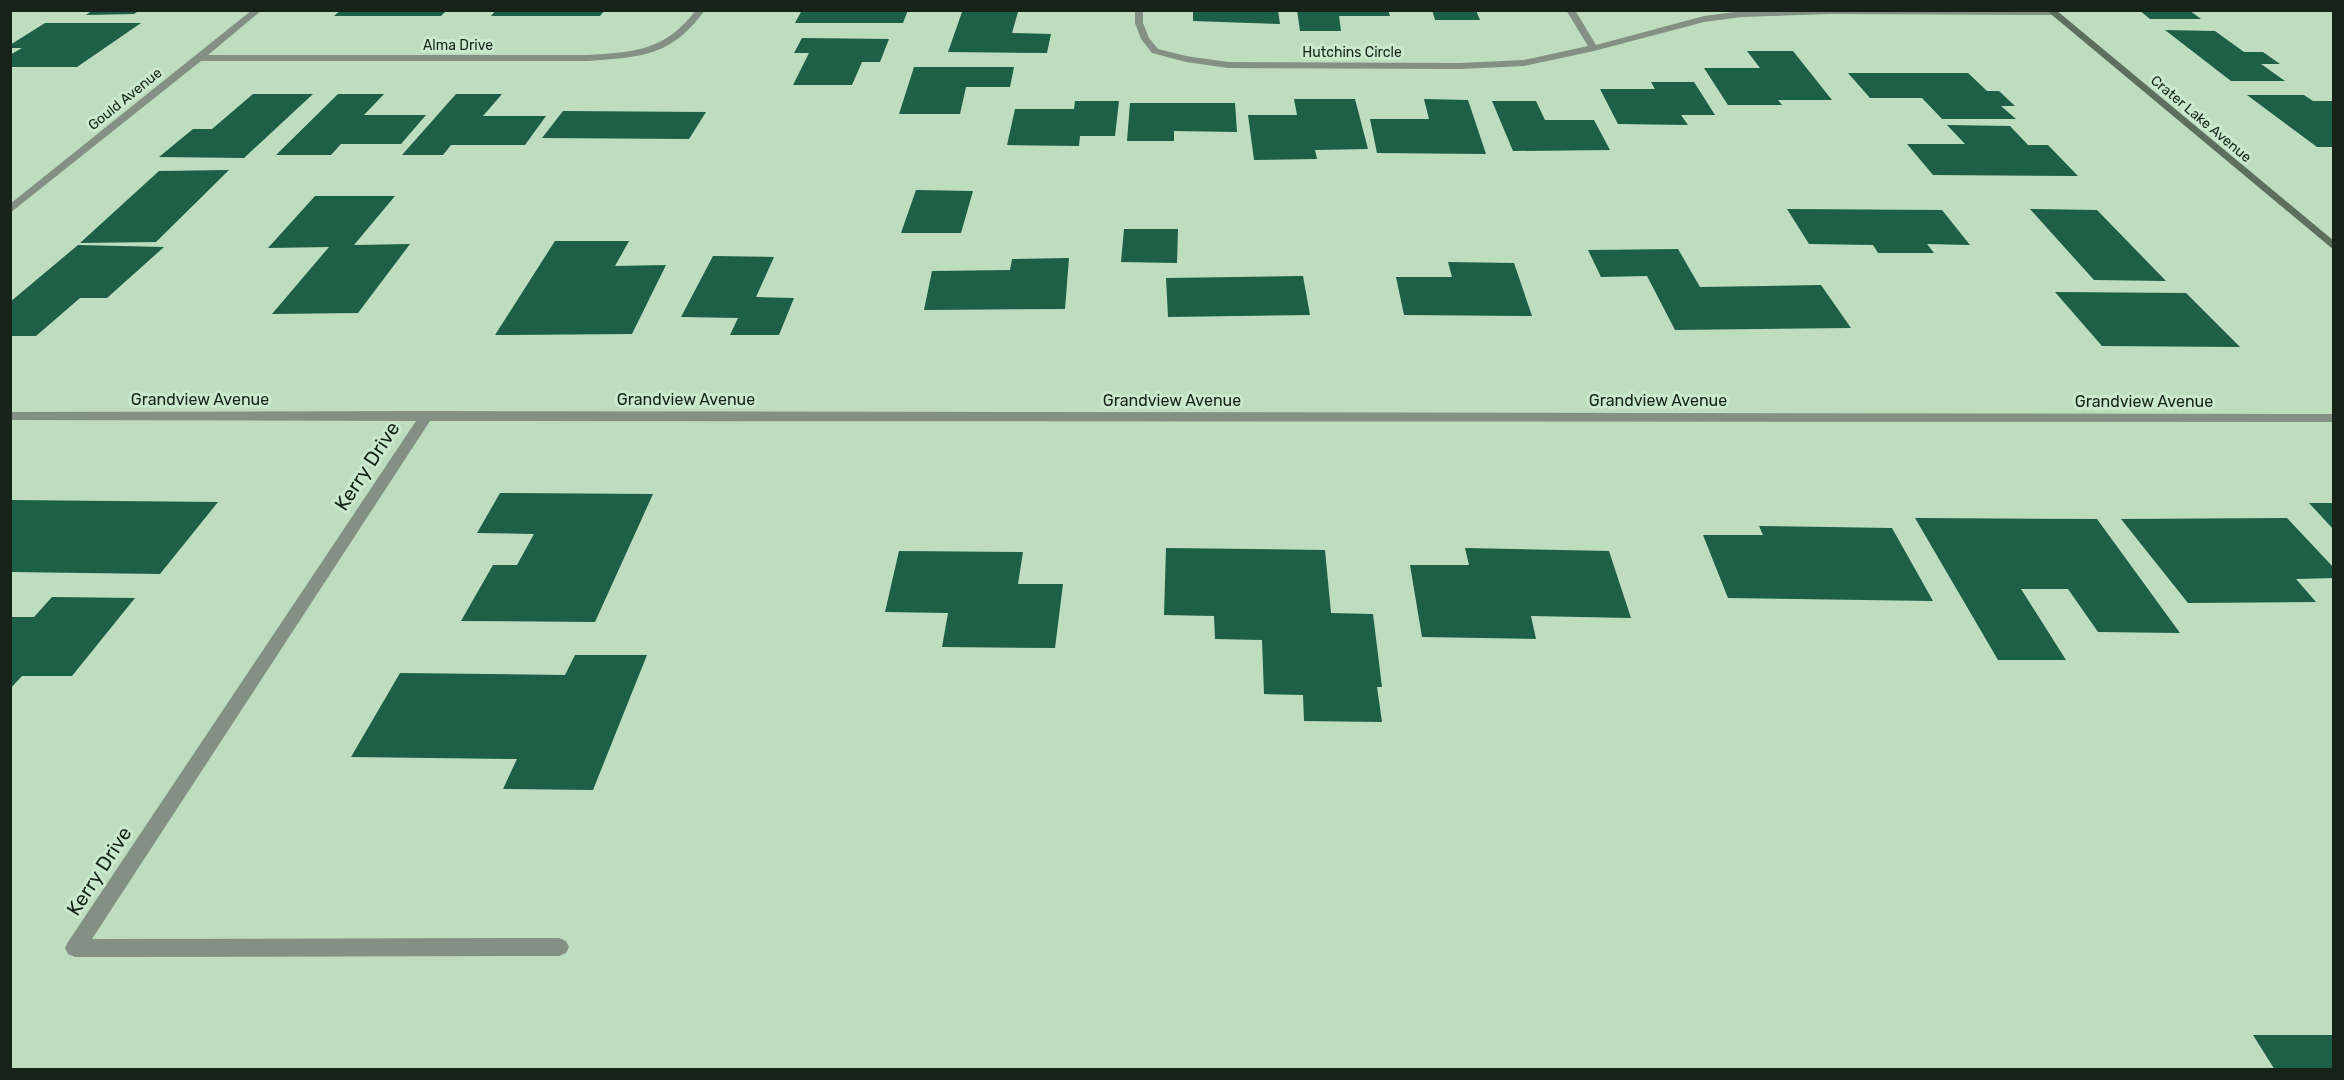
<svg xmlns="http://www.w3.org/2000/svg" width="2344" height="1080" font-family="Rubik,sans-serif">
<style>
.building{fill:#1d5f47}
.lines{fill:none;stroke-linecap:round;stroke-linejoin:round}
.street{fill:#839083;fill-rule:evenodd}
.secondary{fill:#5d6f5d;fill-rule:evenodd}
.labels{text-anchor:middle;dominant-baseline:central;stroke-width:6;stroke-linejoin:round;paint-order:stroke}
.far-street-label{font-size:14px;fill:#172318;stroke:#caeacb}
.street-label{font-size:16px;fill:#172318;stroke:#caeacb}
.near-street-label{font-size:20px;fill:#172318;stroke:#caeacb}
</style>
<rect width="100%" height="100%" fill="#bdddbe"/>
<g class="building">
<polygon points="93,10 140,10 134,14 86,15"/>
<polygon points="341,10 447,10 441,16 334,16"/>
<polygon points="496,10 605,10 600,16 491,16"/>
<polygon points="802,10 908,10 903,23 795,23"/>
<polygon points="1193,10 1278,10 1280,24 1193,21"/>
<polygon points="1297,10 1388,10 1390,16 1339,16 1341,31 1300,31"/>
<polygon points="1432,10 1476,10 1480,20 1435,20"/>
<polygon points="2139,10 2189,10 2201,19 2150,19"/>
<polygon points="962,12 1018,12 1012,33 1051,34 1047,53 948,52"/>
<polygon points="45,23 141,23 77,67 10,67 10,55 22,48 10,48 10,45"/>
<polygon points="2165,30 2215,31 2244,52 2263,52 2280,64 2261,64 2285,81 2231,81"/>
<polygon points="802,38 889,39 880,62 862,62 852,85 793,85 809,53 794,53"/>
<polygon points="1747,51 1793,51 1832,100 1778,100 1782,105 1728,105 1704,68 1760,68"/>
<polygon points="914,67 1014,67 1010,87 966,87 960,114 899,114"/>
<polygon points="1848,73 1968,73 1987,91 1999,91 2015,106 2001,106 2016,119 1942,119 1922,98 1870,98"/>
<polygon points="1651,82 1694,82 1715,115 1681,115 1688,125 1618,124 1600,89 1655,89"/>
<polygon points="253,94 313,94 244,158 159,157 193,129 212,129"/>
<polygon points="338,94 384,94 364,115 426,115 401,144 341,144 331,155 276,155"/>
<polygon points="456,94 502,94 483,116 546,116 525,145 451,145 443,155 402,155"/>
<polygon points="2247,95 2304,95 2313,101 2334,101 2334,147 2317,147"/>
<polygon points="1294,99 1355,99 1368,149 1315,150 1317,159 1254,160 1248,115 1297,115"/>
<polygon points="1424,99 1468,100 1486,154 1377,153 1370,119 1429,119"/>
<polygon points="1075,101 1119,101 1115,136 1080,136 1079,146 1007,145 1015,109 1074,109"/>
<polygon points="1492,101 1536,101 1545,120 1594,120 1610,150 1513,151"/>
<polygon points="1130,103 1235,103 1237,132 1174,131 1174,141 1127,141"/>
<polygon points="563,111 706,112 689,139 542,138"/>
<polygon points="1947,125 2010,126 2028,145 2048,145 2078,176 1933,175 1907,144 1965,144"/>
<polygon points="229,170 156,242 80,243 159,171"/>
<polygon points="916,190 973,191 961,233 901,233"/>
<polygon points="315,196 395,196 354,245 410,244 358,313 272,314 329,247 268,248"/>
<polygon points="1787,209 1942,210 1970,245 1927,244 1934,253 1878,253 1873,245 1809,244"/>
<polygon points="2030,209 2097,210 2166,281 2094,280"/>
<polygon points="1124,229 1178,229 1177,263 1121,262"/>
<polygon points="555,241 629,241 615,266 666,265 632,334 495,335"/>
<polygon points="78,245 164,247 107,298 80,298 36,336 10,336 10,302"/>
<polygon points="1678,249 1700,287 1821,285 1851,328 1675,330 1647,276 1601,277 1588,250"/>
<polygon points="713,256 774,257 756,297 794,298 779,335 730,335 738,318 681,317"/>
<polygon points="1069,258 1065,309 924,310 932,271 1010,270 1012,259"/>
<polygon points="1448,262 1514,263 1532,316 1404,315 1396,277 1452,277"/>
<polygon points="1303,276 1310,315 1168,317 1166,278"/>
<polygon points="2055,292 2186,293 2240,347 2102,346"/>
<polygon points="500,493 653,494 595,622 461,621 493,565 517,565 534,534 477,533"/>
<polygon points="10,500 218,502 160,574 10,572"/>
<polygon points="2309,503 2334,503 2334,530"/>
<polygon points="1915,518 2097,519 2180,633 2098,632 2068,589 2021,589 2066,660 1998,660"/>
<polygon points="2287,518 2334,568 2334,578 2296,579 2316,602 2188,603 2121,519"/>
<polygon points="1759,526 1892,528 1933,601 1728,598 1703,535 1763,535"/>
<polygon points="1166,548 1325,550 1331,613 1373,614 1382,687 1377,687 1382,722 1304,721 1303,695 1264,694 1262,640 1215,639 1214,616 1164,615"/>
<polygon points="1465,548 1609,551 1631,618 1531,616 1536,639 1422,637 1410,565 1469,565"/>
<polygon points="899,551 1023,552 1018,584 1063,584 1055,648 942,647 948,613 885,612"/>
<polygon points="52,597 135,598 72,676 22,676 10,689 10,617 34,617"/>
<polygon points="575,655 647,655 593,790 503,789 517,759 351,757 400,673 565,675"/>
<polygon points="2253,1035 2334,1035 2334,1070 2275,1070"/>
</g>
<g class="lines">
<g class="street">
<path d="M252,10H262L208,55H587C635,52 665,51 696,10H705C671,57 641,57 587,61H201L10,213V204Z"/>
<polygon points="1135,10 1143,10 1143,23 1149,38 1158,49 1186,56 1228,62 1460,63 1524,60 1588,46 1566,10 1575,10 1596,45 1704,16 1742,11 2057,12 2053,15 1831,14 1742,17 1704,22 1594,51 1524,66 1460,69 1228,68 1186,62 1152,53 1141,39 1135,23"/>
<polygon points="427,411 2334,414 2334,422 430,421 92,939 559,938 566,941 569,947 566,953 559,956 75,957 68,954 65,948 68,942 416,421 10,420 10,412"/>
</g>
<polygon class="secondary" points="2046,10 2056,10 2334,241 2334,250"/>
</g>
<g class="labels">
<g class="far-street-label">
<text x="458" y="45">Alma Drive</text>
<text x="1352" y="52">Hutchins Circle</text>
<text transform="translate(125 99) rotate(-39)">Gould Avenue</text>
<text transform="translate(2201 119) rotate(40)">Crater Lake Avenue</text>
</g>
<g class="street-label">
<text x="200" y="399">Grandview Avenue</text>
<text x="686" y="399">Grandview Avenue</text>
<text x="1172" y="400">Grandview Avenue</text>
<text x="1658" y="400">Grandview Avenue</text>
<text x="2144" y="401">Grandview Avenue</text>
</g>
<g class="near-street-label">
<text transform="translate(367 466) rotate(-57)">Kerry Drive</text>
<text transform="translate(99 871) rotate(-57)">Kerry Drive</text>
</g>
</g>
<rect width="2344" height="1080" fill="none" stroke="#172318" stroke-width="24"/>
</svg>
